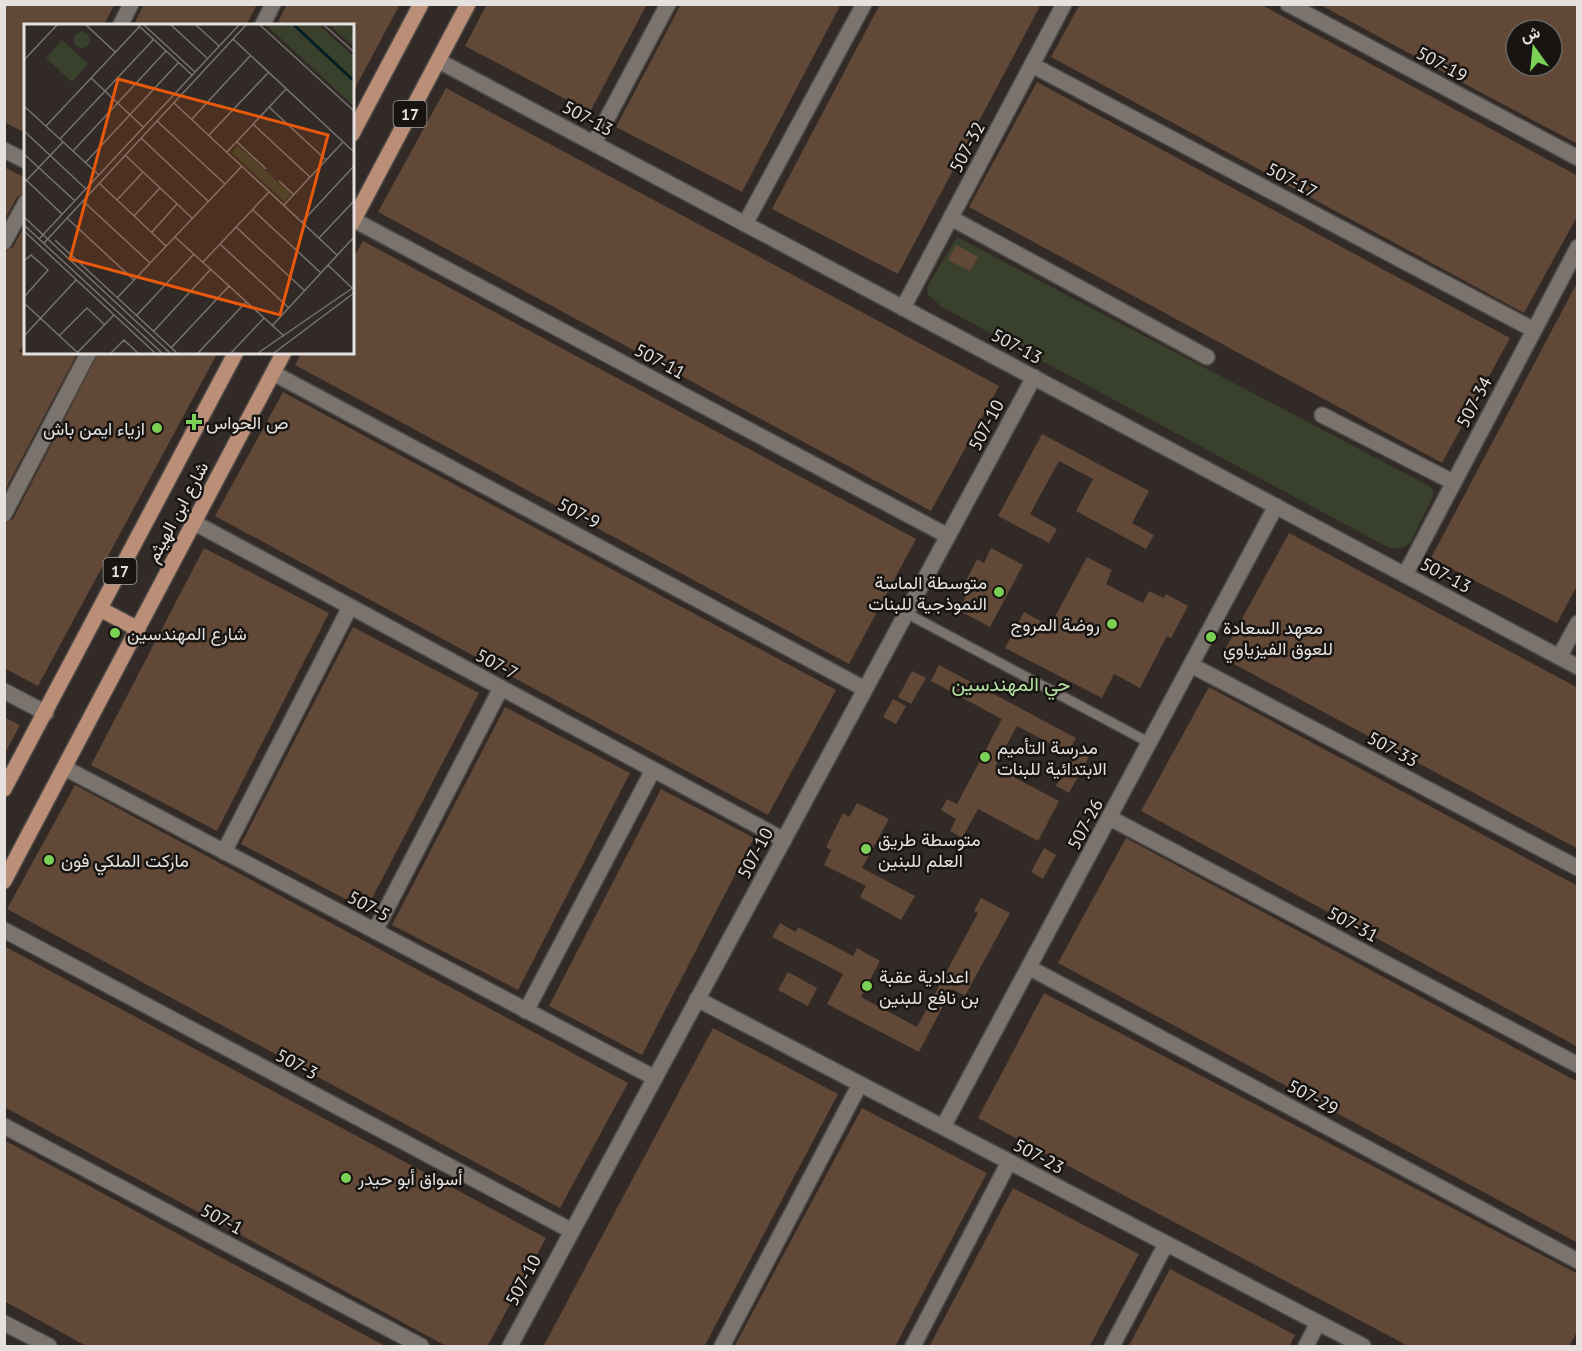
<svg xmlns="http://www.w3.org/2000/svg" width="1582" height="1351" font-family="'PT Sans',Vazirmatn,sans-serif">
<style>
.green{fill:#39402c}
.building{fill:#614837;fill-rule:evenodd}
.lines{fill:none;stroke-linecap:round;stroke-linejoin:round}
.lane-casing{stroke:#4e4945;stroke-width:12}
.street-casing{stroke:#4e4945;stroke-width:18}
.primary-casing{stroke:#4e4945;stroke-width:18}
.lane{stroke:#7a736e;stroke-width:9}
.street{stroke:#7a736e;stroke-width:15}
.primary{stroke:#bb8e78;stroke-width:15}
.poi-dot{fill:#7bd155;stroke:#171412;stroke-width:2}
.labels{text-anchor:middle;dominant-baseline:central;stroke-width:5;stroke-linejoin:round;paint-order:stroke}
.shield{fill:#171412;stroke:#a7a4a1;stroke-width:1.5}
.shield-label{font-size:16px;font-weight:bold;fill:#e5e1de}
.street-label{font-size:18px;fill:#e5e1de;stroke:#171412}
.poi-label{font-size:18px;fill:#e5e1de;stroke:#171412;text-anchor:start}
.neighbourhood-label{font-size:20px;fill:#b1e09f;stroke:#171412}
.inset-river{fill:none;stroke:#031d24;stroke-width:3}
.inset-road{fill:none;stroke:#797370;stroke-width:1.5}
.view{fill:#e8590c;fill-opacity:0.15;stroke:#e8590c;stroke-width:3}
.inset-edge{fill:none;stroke:#e5e1de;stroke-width:3}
</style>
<rect width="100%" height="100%" fill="#312a26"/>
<polygon class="green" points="957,237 1429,486 1434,491 1433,496 1410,543 1404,547 1391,549 942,307 928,295 927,287"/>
<g class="building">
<polygon points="4,4 115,4 103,26 26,26 26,133 4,122"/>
<polygon points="144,4 257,4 246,26 133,26"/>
<polygon points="287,4 400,4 352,94 352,26 276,26"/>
<polygon points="487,4 647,4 590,112 465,46"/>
<polygon points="681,4 841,4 742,192 616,127"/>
<polygon points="880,4 1041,4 898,274 772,209"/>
<polygon points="1080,4 1260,4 1578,176 1578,215 1524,313 1051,57"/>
<path d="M1319,4H1578V144L1478,91ZM1516,30H1552V66H1516Z"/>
<polygon points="1037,82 1510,338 1442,463 969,207"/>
<polygon points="446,88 999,386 931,511 378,212"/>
<polygon points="4,167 26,178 26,192 17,197 4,221"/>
<polygon points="26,223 26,341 19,352 78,352 4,492 4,252 13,247"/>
<polygon points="363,241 916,539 849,664 295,365 302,352 352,352 352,260"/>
<polygon points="956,245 978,257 970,271 948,260"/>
<polygon points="1578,281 1578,584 1557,623 1431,558"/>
<polygon points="99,352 218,352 38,686 4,668 4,524 13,519"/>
<polygon points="283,392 836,690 768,815 215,516"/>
<polygon points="1042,434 1149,491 1132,523 1154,535 1146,549 1076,511 1093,479 1059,461 1030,514 1057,529 1049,543 998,516"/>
<polygon points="1289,533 1578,688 1578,849 1221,657"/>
<polygon points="204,548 329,613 217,831 91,765"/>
<polygon points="991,548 1023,565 990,627 958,610 966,596 960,593 977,559 984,563"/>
<polygon points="1087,557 1112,570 1106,584 1143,603 1149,591 1164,598 1166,594 1188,606 1171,638 1167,636 1140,688 1114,674 1102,698 1005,648 1024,612 1050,626"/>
<polygon points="353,627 479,693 366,910 241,844"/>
<polygon points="939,665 1076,738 1068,753 1017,726 995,767 1059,801 1038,841 978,809 962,838 950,831 956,819 941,810 947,799 957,804 1002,719 931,681"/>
<polygon points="912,671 926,678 911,704 898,697"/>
<polygon points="1209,687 1578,886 1578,1047 1141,811"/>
<polygon points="893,699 906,706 896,724 883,717"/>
<polygon points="505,707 630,773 518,990 392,925"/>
<polygon points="4,717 20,725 4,755"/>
<polygon points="1075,749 1089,757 1069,793 1056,786"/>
<polygon points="75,785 628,1083 560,1208 7,909"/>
<polygon points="661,789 754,838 642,1055 549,1006"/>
<polygon points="857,803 889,819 862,868 915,896 901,920 860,897 866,886 824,865 831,850 826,847 843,813 849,817"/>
<polygon points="1126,838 1578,1082 1578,1243 1058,963"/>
<polygon points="1044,848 1056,855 1043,879 1031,872"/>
<polygon points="981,898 1010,913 965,996 952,989 919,1052 827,1004 843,974 772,937 780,923 796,932 798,927 853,956 857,948 880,961 861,997 917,1027 978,913 974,911"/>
<polygon points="4,946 546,1238 487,1347 448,1347 4,1107"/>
<polygon points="788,972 817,988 808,1006 778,990"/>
<polygon points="1044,993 1578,1274 1578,1330 1569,1347 1410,1347 978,1118"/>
<polygon points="713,1028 838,1094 749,1262 704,1347 543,1347"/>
<polygon points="862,1108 987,1173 920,1299 895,1347 734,1347"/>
<polygon points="4,1140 82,1182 387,1347 88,1347 4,1301"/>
<polygon points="1013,1188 1139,1254 1094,1338 1089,1347 929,1347"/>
<polygon points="1170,1269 1295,1335 1289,1347 1128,1347"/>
</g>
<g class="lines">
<defs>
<polyline id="lane" points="906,613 1150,743"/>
<g id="street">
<polyline points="1288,4 1578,158"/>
<polyline points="120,26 131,4"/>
<polyline points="262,26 273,4"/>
<polyline points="439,61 1578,667"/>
<polyline points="1032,65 1534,330"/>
<polyline points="594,143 668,4"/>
<polyline points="4,150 26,161"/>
<polyline points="951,218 1207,357"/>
<polyline points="354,220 948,536"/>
<polyline points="745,224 864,4"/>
<polyline points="4,242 26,202"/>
<polyline points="903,308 1064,4"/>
<polyline points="273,373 865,689"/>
<polyline points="1322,415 1453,482"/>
<polyline points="4,514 89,352"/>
<polyline points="193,522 784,840"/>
<polyline points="1405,575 1578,247"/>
<polyline points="1559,657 1578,623"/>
<polyline points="1191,665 1578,868"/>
<polyline points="4,691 46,713"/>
<polyline points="65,768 655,1078"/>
<polyline points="1110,818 1578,1065"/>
<polyline points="224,852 350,607"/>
<polyline points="4,930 572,1231"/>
<polyline points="375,931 501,688"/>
<polyline points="1030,968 1578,1261"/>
<polyline points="697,999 1363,1346"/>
<polyline points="526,1011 653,770"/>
<polyline points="4,1126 421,1346"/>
<polyline points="943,1127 1276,506"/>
<polyline points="4,1323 49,1346"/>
<polyline points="510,1346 1034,377"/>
<polyline points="722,1346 860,1084"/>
<polyline points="913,1346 1009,1162"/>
<polyline points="1112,1346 1166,1244"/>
<polyline points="1306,1346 1318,1323"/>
</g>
<g id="primary">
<polyline points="352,134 421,4"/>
<polyline points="352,223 468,4"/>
<polyline points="100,609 138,629"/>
<polyline points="4,789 236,352"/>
<polyline points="4,881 284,352"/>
</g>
</defs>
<use href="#lane" class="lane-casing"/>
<use href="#street" class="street-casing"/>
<use href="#primary" class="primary-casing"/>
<use href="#lane" class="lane"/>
<use href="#street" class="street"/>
<use href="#primary" class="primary"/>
</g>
<g class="poi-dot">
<path d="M191 413h6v6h6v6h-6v6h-6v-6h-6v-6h6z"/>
<circle cx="157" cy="428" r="6"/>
<circle cx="999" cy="592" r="6"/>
<circle cx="1112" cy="624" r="6"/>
<circle cx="115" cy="633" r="6"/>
<circle cx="1211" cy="637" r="6"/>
<circle cx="985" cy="757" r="6"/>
<circle cx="866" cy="849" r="6"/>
<circle cx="49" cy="860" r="6"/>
<circle cx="867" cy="986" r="6"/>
<circle cx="346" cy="1178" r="6"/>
</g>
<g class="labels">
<g class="shield">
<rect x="393.5" y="101" width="33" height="26" rx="4.5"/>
<rect x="103.5" y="558" width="33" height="26" rx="4.5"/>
</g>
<g class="shield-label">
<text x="410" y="114">17</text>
<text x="120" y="571">17</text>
</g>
<g class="street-label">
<text transform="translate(1442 64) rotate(28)">507-19</text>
<text transform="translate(588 118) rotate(28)">507-13</text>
<text transform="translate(967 147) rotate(-62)">507-32</text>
<text transform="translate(1292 180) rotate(28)">507-17</text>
<text transform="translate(1017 346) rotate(28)">507-13</text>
<text transform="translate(660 361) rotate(28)">507-11</text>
<text transform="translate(1474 402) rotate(-62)">507-34</text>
<text transform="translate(986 425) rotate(-62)">507-10</text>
<text transform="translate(177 512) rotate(-62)">شارع ابن الهيثم</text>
<text transform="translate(579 513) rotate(28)">507-9</text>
<text transform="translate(1446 575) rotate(28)">507-13</text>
<text transform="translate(497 664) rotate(28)">507-7</text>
<text transform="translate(1393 749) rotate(28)">507-33</text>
<text transform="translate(1085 824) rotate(-62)">507-26</text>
<text transform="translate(755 853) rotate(-62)">507-10</text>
<text transform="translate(369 906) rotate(28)">507-5</text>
<text transform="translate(1353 924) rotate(28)">507-31</text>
<text transform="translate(297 1064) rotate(28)">507-3</text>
<text transform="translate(1313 1097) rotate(28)">507-29</text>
<text transform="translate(1039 1156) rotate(28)">507-23</text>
<text transform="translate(222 1219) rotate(28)">507-1</text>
<text transform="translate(523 1280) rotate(-62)">507-10</text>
</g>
<g class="poi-label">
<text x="206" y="422">ص الحواس</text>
<text x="145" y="428" text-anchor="end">ازياء ايمن باش</text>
<text x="987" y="582" text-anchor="end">متوسطة الماسة<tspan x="987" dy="21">النموذجية للبنات</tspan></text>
<text x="1100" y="624" text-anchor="end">روضة المروج</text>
<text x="1223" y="627">معهد السعادة<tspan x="1223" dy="21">للعوق الفيزياوي</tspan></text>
<text x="127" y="633">شارع المهندسين</text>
<text x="997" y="747">مدرسة التأميم<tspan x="997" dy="21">الابتدائية للبنات</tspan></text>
<text x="878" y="839">متوسطة طريق<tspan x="878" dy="21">العلم للبنين</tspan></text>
<text x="61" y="860">ماركت الملكي فون</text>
<text x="879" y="976">اعدادية عقبة<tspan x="879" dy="21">بن نافع للبنين</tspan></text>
<text x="358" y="1178">أسواق أبو حيدر</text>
</g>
<g class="neighbourhood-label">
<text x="1011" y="684">حي المهندسين</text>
</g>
</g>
<g transform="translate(24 24)">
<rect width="330" height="330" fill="#312a26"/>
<path d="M242,1H295L330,33V82ZM306,1H330V23ZM50 16a8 8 0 1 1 16 0a8 8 0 1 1-16 0ZM38,16L64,40L48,58L22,34ZM213,121L267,170L261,178L208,129Z" fill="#39402c"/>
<path class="inset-river" d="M270,1L330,57"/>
<path class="inset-road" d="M62,1L91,28M114,1L168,51M120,1L171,48M147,1L183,34M172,1L195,22M236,1L330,87M300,1L330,28M209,15L330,128M0,36L33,1M67,54L119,103M150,79L313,231M0,82L75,151M245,83L302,136M168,95L226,32M133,97L201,160M229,100L286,153M22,102L116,2M0,107L62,165M185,111L244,49M117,114L184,177M36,115L130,15M213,118L242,145M49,127L142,27M203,128L262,65M0,130L51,177M101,131L168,194M61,139L155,38M0,154L38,190M255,157L270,171M0,159L39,118M75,159L142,222M93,176L119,148M59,177L126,239M260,181L319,118M229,186L297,249M110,192L136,164M0,193L146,329M43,194L110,256M278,198L330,142M0,201L138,329M212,203L281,267M0,207L131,329M128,208L153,180M151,213L260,312M295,214L330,177M15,215L215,1M31,216L153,329M20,219L222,1M196,220L265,284M0,237L7,231L24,246L0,273M179,238L245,168M304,241L328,264M93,274L218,142M0,279L54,329M112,292L170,230M248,302L330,213M129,308L187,245M0,312L52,256M35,312L63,284L81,301M147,324L205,262M53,329L90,291M87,329L100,316L114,329M174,329L222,278M207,329L240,294M234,329L330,263M250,329L330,269"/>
<path class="view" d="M94,55L304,111L256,291L46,235Z"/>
<rect width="330" height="330" class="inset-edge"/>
</g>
<rect width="1582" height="1351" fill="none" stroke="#e5e1de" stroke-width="12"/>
<g transform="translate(1534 48) rotate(345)"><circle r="28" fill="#171412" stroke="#696664" stroke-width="1.5"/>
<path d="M0-4.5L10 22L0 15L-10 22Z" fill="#7bd155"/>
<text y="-9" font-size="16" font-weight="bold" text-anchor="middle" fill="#e5e1de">ش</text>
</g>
</svg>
